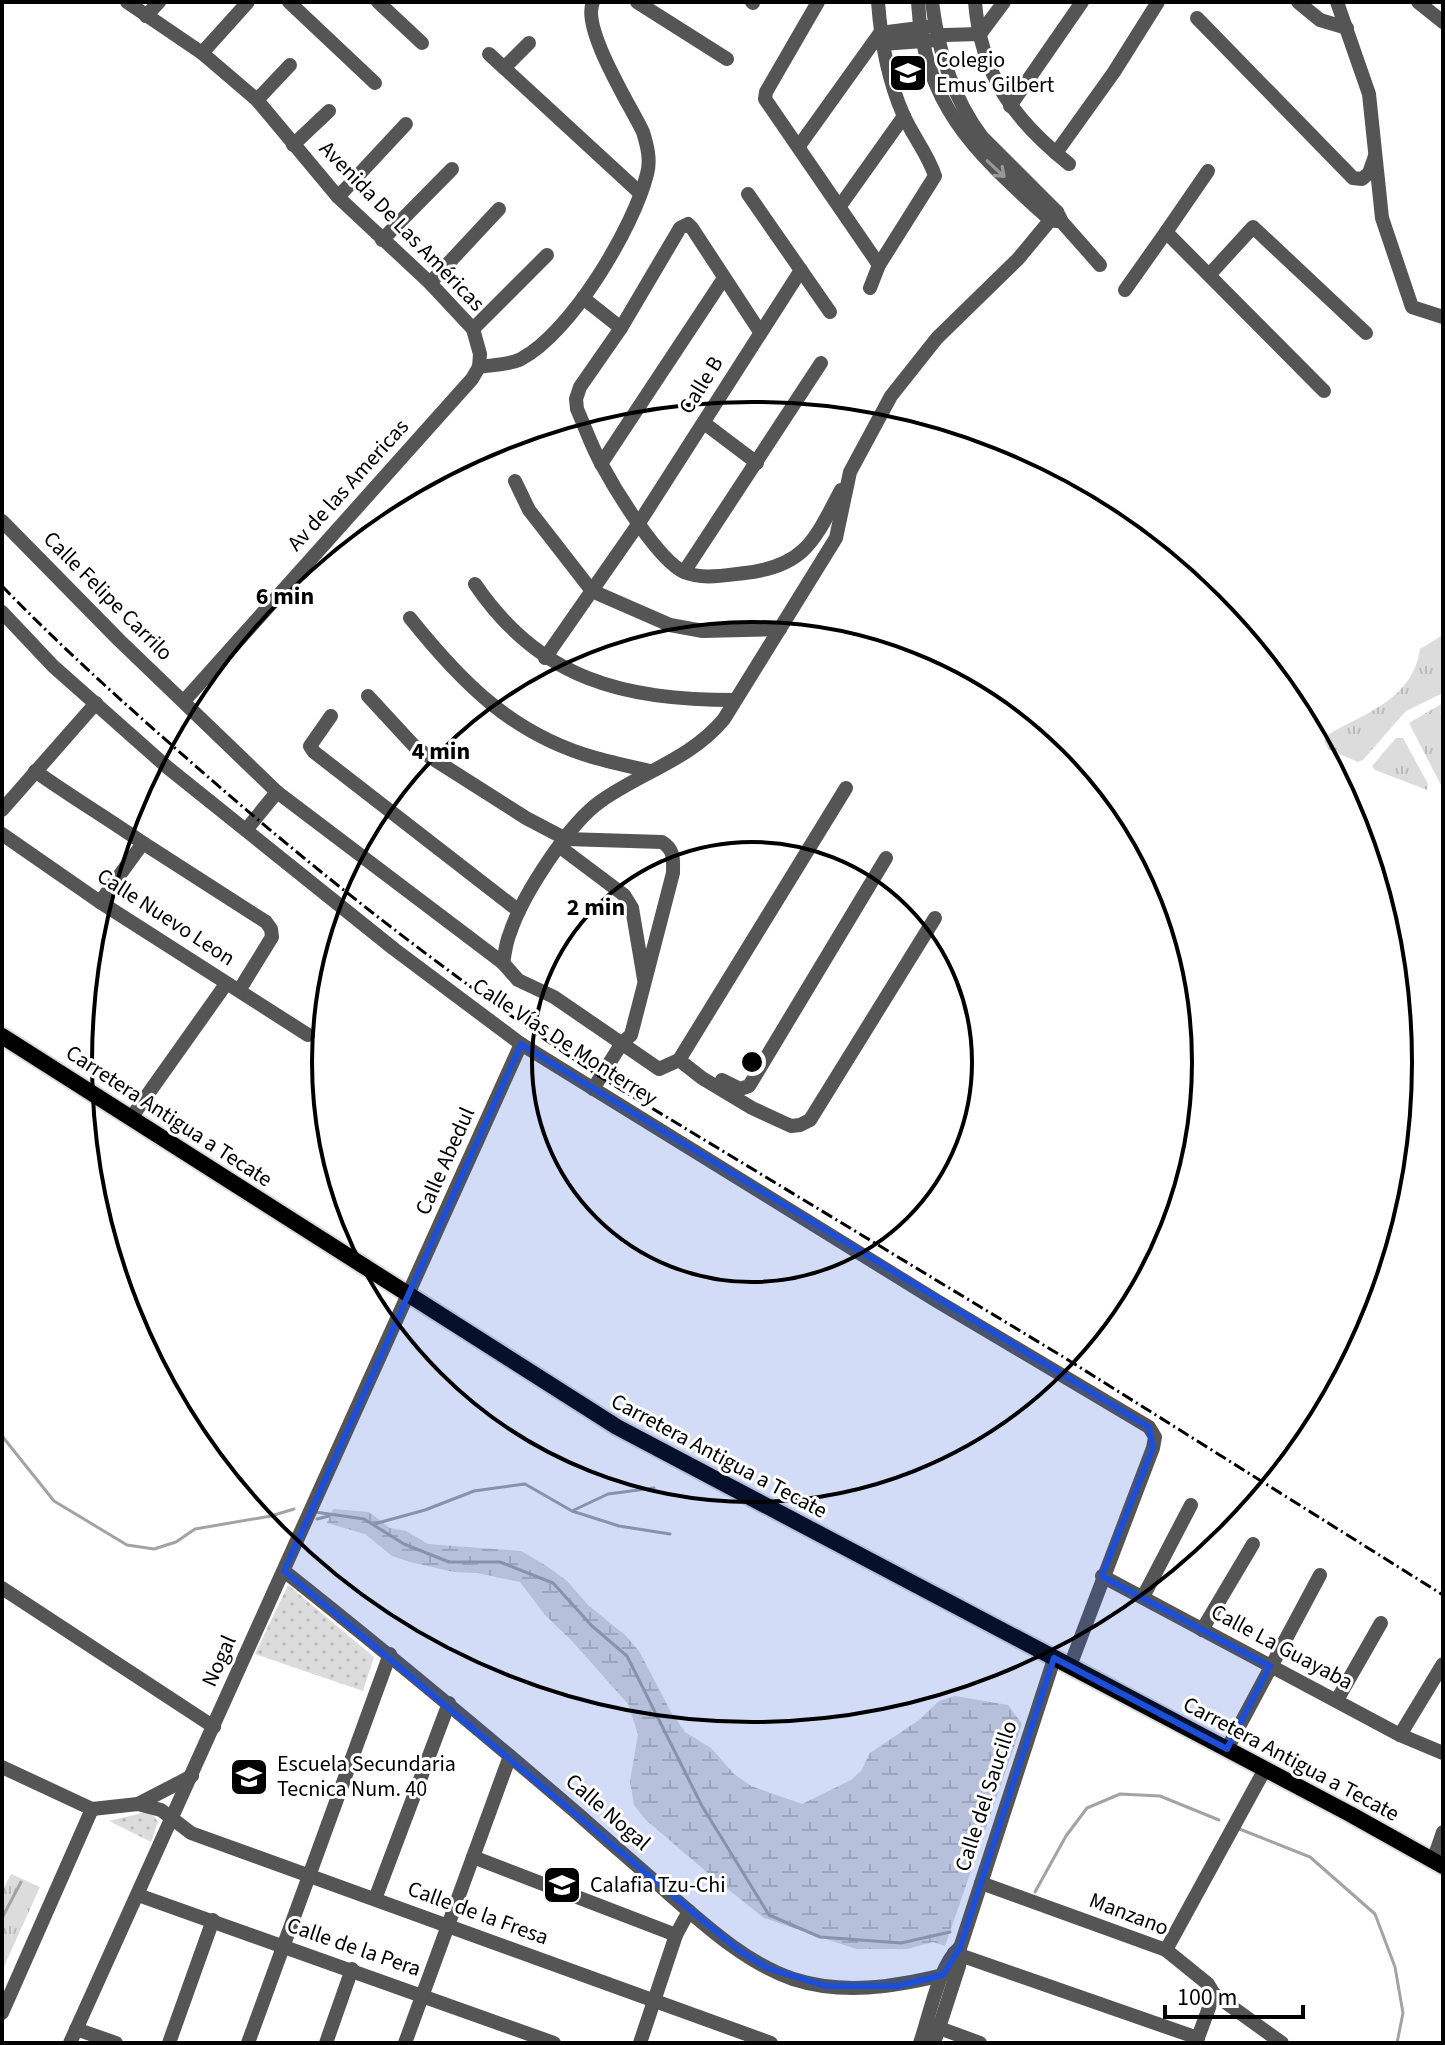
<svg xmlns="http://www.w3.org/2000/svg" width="1445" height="2045" font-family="'Source Sans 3',sans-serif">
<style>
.grass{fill:url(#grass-tufts)}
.wetland{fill:url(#wetland-marsh)}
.park{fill:url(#park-dots)}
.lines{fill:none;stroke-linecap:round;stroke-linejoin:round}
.stream{stroke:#a3a3a3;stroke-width:3}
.major-casing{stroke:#dbdbdb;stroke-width:20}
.minor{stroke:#555;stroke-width:14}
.major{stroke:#000;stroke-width:16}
.rail{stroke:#000;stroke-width:3;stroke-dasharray:12 4 2 4;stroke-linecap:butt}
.oneway{stroke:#999}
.marked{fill:#1d4ed8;fill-opacity:0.2;stroke:#1d4ed8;stroke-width:6;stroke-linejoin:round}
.ring{fill:none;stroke:#000;stroke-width:4}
.labels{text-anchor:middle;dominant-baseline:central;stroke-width:6;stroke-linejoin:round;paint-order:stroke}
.poi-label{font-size:22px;fill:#000;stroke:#fff;text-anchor:start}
.street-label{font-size:22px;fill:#000;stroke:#fff}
.centre{fill:#000;stroke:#fff;stroke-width:4}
.ring-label{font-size:24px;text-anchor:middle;font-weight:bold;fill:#000;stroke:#fff;stroke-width:6;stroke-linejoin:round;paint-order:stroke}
</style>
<defs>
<pattern id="grass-tufts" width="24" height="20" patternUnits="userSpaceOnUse" patternTransform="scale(2)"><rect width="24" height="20" fill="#dcdcdc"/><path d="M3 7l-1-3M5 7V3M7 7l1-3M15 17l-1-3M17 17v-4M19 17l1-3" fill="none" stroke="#bbb"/></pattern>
<pattern id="wetland-marsh" width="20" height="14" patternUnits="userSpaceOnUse" patternTransform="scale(2)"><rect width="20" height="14" fill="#dcdcdc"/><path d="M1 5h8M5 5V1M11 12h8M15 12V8" fill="none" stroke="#bbb"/></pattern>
<pattern id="park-dots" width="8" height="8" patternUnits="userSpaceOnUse" patternTransform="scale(2)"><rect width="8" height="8" fill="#dcdcdc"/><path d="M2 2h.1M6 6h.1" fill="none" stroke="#bbb" stroke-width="1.8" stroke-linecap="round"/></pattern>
</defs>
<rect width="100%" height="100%" fill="#fff"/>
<g class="grass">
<path d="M1443,635V693L1406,711L1363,760L1358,762L1328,749L1324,741L1329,734C1368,712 1413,698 1420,649Z"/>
<polygon points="1443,703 1443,711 1440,713 1443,719 1442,787 1409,723"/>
<polygon points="1396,738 1403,738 1428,784 1427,790 1375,770 1372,766"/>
<polygon points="11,1874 40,1887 2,1971 2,1891"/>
</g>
<polygon class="wetland" points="333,1509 369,1512 390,1528 406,1531 428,1544 521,1551 545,1565 567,1581 588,1605 625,1635 639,1651 671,1712 685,1732 711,1748 734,1774 751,1786 802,1804 851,1780 861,1771 870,1753 919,1720 939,1701 955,1696 1008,1705 1022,1724 945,1946 933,1942 907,1949 856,1949 764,1918 709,1874 646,1820 634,1805 630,1782 638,1734 628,1704 572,1641 545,1615 520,1582 477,1573 454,1572 410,1562 392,1556 365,1534 327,1523"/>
<g class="park">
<polygon points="288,1585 374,1657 363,1691 255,1654"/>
<polygon points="146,1812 151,1812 158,1822 151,1842 109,1821"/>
</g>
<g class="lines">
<g class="stream">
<polyline points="2,1436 54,1501 127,1545 154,1549 176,1542 195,1529 271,1516 294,1509"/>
<polyline points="574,1510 608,1494 654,1488"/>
<polyline points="315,1512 364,1519 404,1544 449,1562 500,1562 553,1583 592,1626 627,1656 702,1806 769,1915 820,1937 901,1943 950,1932"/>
<polyline points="317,1519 329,1516"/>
<polyline points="374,1524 425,1510 474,1491 525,1484 572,1511 619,1526 670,1534"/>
<polyline points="1237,1828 1310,1857 1375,1914 1395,1967 1403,2013 1397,2043"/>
<polyline points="1035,1892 1066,1836 1087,1808 1120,1794 1160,1796 1219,1820"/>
<polyline points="2,1918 21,1882"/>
</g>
<defs>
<polyline id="major" points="2,1036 617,1427 1350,1814 1443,1866"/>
</defs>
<use href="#major" class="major-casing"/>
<g class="minor">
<polyline points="127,2 202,53 257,100 338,197 430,283 473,329 480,354 479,367 472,379 184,701"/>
<polyline points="289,2 375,83"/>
<polyline points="378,2 422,43"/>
<polyline points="637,2 727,59"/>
<polyline points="752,2 753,3"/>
<polyline points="818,2 766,92 765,99 879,265"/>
<path d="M918,2C924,108 977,153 1050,220L1057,221"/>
<path d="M932,2C938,50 952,97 982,137L1057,212L1062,222L1100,265"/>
<path d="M975,2C981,75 1013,119 1069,164"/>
<polyline points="1298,2 1320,20 1347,28"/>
<polyline points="1337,2 1369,94 1382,218 1412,307 1443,317"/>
<polyline points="1418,2 1443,22"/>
<polyline points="146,16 159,2"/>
<polyline points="1197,18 1353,178 1362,179 1369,173 1375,156"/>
<polyline points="874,42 882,44 937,40 945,35 980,34 1004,2"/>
<polyline points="202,53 248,2"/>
<polyline points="489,54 640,193"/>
<polyline points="504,68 529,43"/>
<polyline points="257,100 290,65"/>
<polyline points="1010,106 1082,2"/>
<polyline points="293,145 329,111"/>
<polyline points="799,146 880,33 927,27"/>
<polyline points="1056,153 1114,72 1158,2"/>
<polyline points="748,194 830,312"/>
<polyline points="338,197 406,124"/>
<polyline points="840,206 904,116"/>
<polyline points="1166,232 1208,171"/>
<polyline points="382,240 452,169"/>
<polyline points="1210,274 1253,227 1366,333"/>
<polyline points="430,283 499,209"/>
<path d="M870,288L879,265L935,176C928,154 912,135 903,114C887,78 881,41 878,2"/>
<polyline points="1125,290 1166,232 1324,391"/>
<polyline points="583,298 621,328"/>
<polyline points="473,329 547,255"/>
<path d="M760,332L692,228L688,224L680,228L621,328L580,387L576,399L577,409C585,427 592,448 602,465C616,491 658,560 684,572C702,580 726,575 745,573C806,566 815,539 841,490"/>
<path d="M479,367C492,365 509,365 521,359C571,333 634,227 647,174C651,160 647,145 643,132C630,105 581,28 593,2"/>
<polyline points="704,423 757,463"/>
<polyline points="601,464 724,278"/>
<polyline points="515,481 529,510 592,591 670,625 703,631 780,629"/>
<polyline points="2,521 119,640 277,792 503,963 518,980 554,997 659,1069 679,1060 702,1078 752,1108 791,1126 800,1125 810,1120 935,918"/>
<polyline points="684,572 821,363"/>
<path d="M475,584C540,680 624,700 735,700"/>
<polyline points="2,612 53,666 167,767 394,949 521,1044 937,1301 1149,1427 1155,1437 1153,1448 1070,1666"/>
<path d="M410,618C462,683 513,735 596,758C614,763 632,767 650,771"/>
<polyline points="545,658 639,523 801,270"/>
<path d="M368,696L416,748L526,818L566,839L662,842C675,850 673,860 673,873L631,1035L622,1043L593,1089"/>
<polyline points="331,716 310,746 314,752 519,911"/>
<path d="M35,771C70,796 107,818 143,843L100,902"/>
<polyline points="2,810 96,703"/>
<polyline points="246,830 277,792"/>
<polyline points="2,834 100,902 308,1035"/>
<polyline points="143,843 266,922 271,929 272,937 240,989"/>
<polyline points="560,847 624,895 632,908 644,979"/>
<path d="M503,963C505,953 506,942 510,933C522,896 569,823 601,801C642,772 691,759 724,719L836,538L850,472L891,396L937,338L1018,259L1057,212"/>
<polyline points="679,1060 846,788"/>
<polyline points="722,1080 740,1089 749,1086 886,858"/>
<polyline points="131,1118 226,984"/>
<path d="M284,1571C384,1650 481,1731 578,1814C608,1841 639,1867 669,1894C706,1926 746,1963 793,1979C843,1995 893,1987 943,1975"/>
<polyline points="1102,1576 1400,1735 1443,1753"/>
<polyline points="2,1588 214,1727"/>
<polyline points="1143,1597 1191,1505"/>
<polyline points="1202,1630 1253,1544"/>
<polyline points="1337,1700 1381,1623"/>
<polyline points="1400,1735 1443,1664"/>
<polyline points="1227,1749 1320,1575"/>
<polyline points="2,1767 92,1809 138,1804 161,1810 191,1833 771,2043"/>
<polyline points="138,1804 192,1776"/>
<polyline points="473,1857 676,1935"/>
<polyline points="1433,1861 1443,1832"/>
<polyline points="981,1883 1166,1950 1208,1984 1214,1994 1282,2043"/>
<polyline points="138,1895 554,2043"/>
<polyline points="375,1899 449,1703"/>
<polyline points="1166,1950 1265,1769"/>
<polyline points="954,1953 1198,2038"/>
<polyline points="2,2013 92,1809"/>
<polyline points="931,2025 980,2043"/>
<polyline points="76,2029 116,2043"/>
<polyline points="70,2043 521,1044"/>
<polyline points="169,2043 213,1920"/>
<polyline points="248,2043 390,1654"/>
<polyline points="326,2043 352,1969"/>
<polyline points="405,2043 510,1756"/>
<polyline points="640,2043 676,1935 689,1911"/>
<path d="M920,2043C929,2018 939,1965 959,1948"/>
<polyline points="934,2043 959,1966 960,1948 1054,1659"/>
<polyline points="1196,2043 1214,1994"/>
</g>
<use href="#major" class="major"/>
<path class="rail" d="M2,586C67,653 137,715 207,776C332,885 463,986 602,1078L1065,1358L1443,1595"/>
</g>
<defs><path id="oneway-shaft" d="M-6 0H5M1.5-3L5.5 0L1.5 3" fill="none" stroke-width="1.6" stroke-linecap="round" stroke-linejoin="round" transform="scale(2)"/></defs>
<use class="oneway" href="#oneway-shaft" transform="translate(996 169) rotate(43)"/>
<path class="marked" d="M521,1044L1149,1427L1153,1448L1102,1576L1270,1666L1227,1749L1054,1658L960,1948L943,1975L898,1986H825L767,1968L738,1950L284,1571Z"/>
<g class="ring">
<circle cx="752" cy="1062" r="220"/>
<circle cx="752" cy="1062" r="440"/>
<circle cx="752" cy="1062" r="660"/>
</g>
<defs>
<symbol id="school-square" viewBox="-11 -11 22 22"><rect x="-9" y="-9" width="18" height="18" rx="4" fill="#000" stroke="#fff"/><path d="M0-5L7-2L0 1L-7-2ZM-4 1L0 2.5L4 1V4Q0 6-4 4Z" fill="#fff"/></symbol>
</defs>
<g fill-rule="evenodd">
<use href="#school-square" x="886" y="51" width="44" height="44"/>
<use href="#school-square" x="227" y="1755" width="44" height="44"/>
<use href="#school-square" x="540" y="1863" width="44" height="44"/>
</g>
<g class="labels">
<g class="poi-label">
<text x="936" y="60">Colegio<tspan x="936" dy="25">Emus Gilbert</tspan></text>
<text x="277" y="1764">Escuela Secundaria<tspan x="277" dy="25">Tecnica Num. 40</tspan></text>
<text x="590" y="1885">Calafia Tzu-Chi</text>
</g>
<g class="street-label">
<text transform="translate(402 226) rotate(46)">Avenida De Las Américas</text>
<text transform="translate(701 385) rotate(-58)">Calle B</text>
<text transform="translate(348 485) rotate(-48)">Av de las Americas</text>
<text transform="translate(108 596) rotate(45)">Calle Felipe Carrilo</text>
<text transform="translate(166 917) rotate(33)">Calle Nuevo Leon</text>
<text transform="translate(565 1042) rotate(33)">Calle Vías De Monterrey</text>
<text transform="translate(169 1116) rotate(33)">Carretera Antigua a Tecate</text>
<text transform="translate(445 1161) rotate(-66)">Calle Abedul</text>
<text transform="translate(719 1456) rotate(28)">Carretera Antigua a Tecate</text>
<text transform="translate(1282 1647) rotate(28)">Calle La Guayaba</text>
<text transform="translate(219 1661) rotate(-66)">Nogal</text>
<text transform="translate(1291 1759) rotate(28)">Carretera Antigua a Tecate</text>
<text transform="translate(986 1796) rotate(-72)">Calle del Saucillo</text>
<text transform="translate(608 1812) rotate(41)">Calle Nogal</text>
<text transform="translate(478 1913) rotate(20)">Calle de la Fresa</text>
<text transform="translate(1129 1914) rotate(21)">Manzano</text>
<text transform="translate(354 1947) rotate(19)">Calle de la Pera</text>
</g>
</g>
<circle cx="752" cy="1062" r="12" class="centre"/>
<g class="ring-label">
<text x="285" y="604">6 min</text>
<text x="441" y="759">4 min</text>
<text x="596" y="915">2 min</text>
</g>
<rect width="1445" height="2045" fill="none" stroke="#000000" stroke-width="8"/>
<path d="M1165 2005v12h138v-12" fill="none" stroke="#000000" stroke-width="4"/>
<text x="1177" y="2005" font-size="24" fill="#000000" stroke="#ffffff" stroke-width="6" paint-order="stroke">100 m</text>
</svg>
